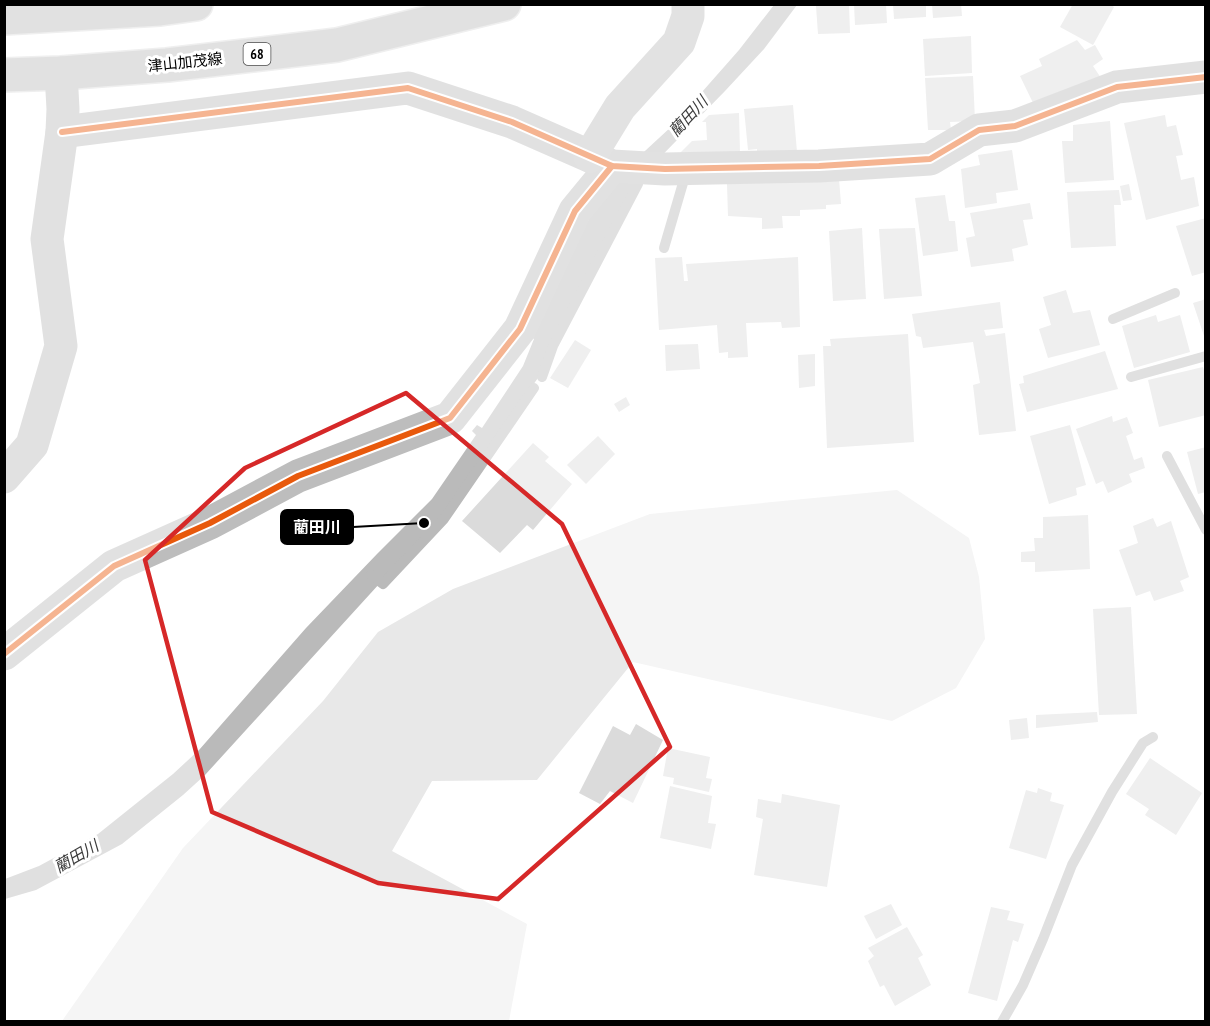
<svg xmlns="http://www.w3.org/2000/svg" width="1210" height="1026" font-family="'PT Sans Narrow','Noto Sans JP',sans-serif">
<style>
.green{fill:#e8e8e8}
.water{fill:#bababa}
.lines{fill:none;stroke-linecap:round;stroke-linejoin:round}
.stream{stroke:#bababa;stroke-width:10}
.building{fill:#dbdbdb}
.primary-casing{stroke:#dbdbdb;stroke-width:36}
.street{stroke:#bdbdbd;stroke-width:33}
.secondary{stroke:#bfbfbf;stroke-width:33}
.primary{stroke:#bdbdbd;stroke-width:33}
.cycleway-casing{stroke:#fff;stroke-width:10}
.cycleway{stroke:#e8590c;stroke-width:6}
.marked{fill:none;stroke:#d62828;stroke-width:4.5;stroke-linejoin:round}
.labels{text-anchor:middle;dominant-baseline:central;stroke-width:6;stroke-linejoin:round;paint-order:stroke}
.shield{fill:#fff;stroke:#4c4c4c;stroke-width:1.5}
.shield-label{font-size:14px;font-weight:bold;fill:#000}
.street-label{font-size:15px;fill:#000;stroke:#fff}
.water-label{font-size:16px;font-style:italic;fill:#3d3d3d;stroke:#fff}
.leader{fill:none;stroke:#000;stroke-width:2}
.callout-dot{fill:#000;stroke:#fff;stroke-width:2}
.callout{fill:#000;stroke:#000;stroke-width:2}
.callout-label{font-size:16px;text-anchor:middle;font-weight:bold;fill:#fff}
</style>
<rect width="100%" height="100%" fill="#fff"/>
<polygon class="green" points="897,490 969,538 979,577 985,639 956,688 892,721 633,662 537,780 432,781 392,851 527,924 509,1021 62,1021 183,848 323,701 378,632 453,589 650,514"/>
<polygon class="water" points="774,5 797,5 764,49 725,91 633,185 551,342 540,375 442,515 205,775 183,795 122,844 36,890 5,899 5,879 39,866 98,834 173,774 199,750 306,628 377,554 432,499 476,435 472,431 477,425 482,428 523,366 534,339 528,334 606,187 672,126 739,50"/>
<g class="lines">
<g class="stream">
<polyline points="664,248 683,183"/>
<polyline points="1113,319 1175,293"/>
<polyline points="542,377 553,346 638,184"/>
<polyline points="1131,377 1206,356"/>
<polyline points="1167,456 1206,530"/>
<polyline points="371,575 383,584 444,519 534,388"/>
<polyline points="1002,1022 1023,985 1043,939 1072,865 1112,792 1143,743 1153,737"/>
</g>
</g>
<g class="building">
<polygon points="854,4 886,4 887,23 855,25"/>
<polygon points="893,4 926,4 926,17 894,19"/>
<polygon points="932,4 961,4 962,16 933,18"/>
<polygon points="1073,4 1110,4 1114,7 1093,45 1060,27"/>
<polygon points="849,5 850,33 818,34 816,6"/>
<polygon points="971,36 972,73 925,76 923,39"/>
<polygon points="1077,40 1085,50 1095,45 1103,59 1093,66 1101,78 1035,107 1020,76 1042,66 1039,59"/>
<polygon points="973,76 975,121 950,122 951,130 928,130 925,78"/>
<polygon points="793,105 797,152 757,154 757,149 748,150 744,109"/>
<polygon points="739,113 740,153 677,156 692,141 707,140 706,122 702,122 709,115"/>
<polygon points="1165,115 1167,127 1176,125 1183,155 1176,156 1181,180 1194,177 1199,206 1146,220 1124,123"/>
<polygon points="1110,121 1114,180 1065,183 1062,141 1073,141 1073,125"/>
<polygon points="1012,150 1018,190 996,193 997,203 965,208 961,169 980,165 978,155"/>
<polygon points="839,179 841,204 826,205 826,209 800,210 800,216 782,216 783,228 762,229 762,218 728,216 727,184"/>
<polygon points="1129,184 1132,200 1123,201 1120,186"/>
<polygon points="1119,190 1121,205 1114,205 1116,246 1071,248 1067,192"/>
<polygon points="945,195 949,221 955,221 958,251 923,256 915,198"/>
<polygon points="1030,203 1033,219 1023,220 1028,245 1012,249 1014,261 971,267 966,238 975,236 970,213"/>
<polygon points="1206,218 1206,272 1192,276 1176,226"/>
<polygon points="862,228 866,299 833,301 829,231"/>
<polygon points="915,228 922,296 884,299 879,229"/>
<polygon points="682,257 684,281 688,281 686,264 798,257 800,327 782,328 781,322 746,323 748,357 728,358 728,352 719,353 717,325 659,330 655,258"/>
<polygon points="1066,290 1073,313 1090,310 1100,345 1048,358 1039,329 1051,325 1043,297"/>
<polygon points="1206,299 1206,339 1205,339 1193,303"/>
<polygon points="1000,302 1003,328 984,330 986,336 1005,333 1016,431 979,435 973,385 980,383 973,342 923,348 921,337 916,336 912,314"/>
<polygon points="1156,315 1158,322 1180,315 1190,352 1134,368 1122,326"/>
<polygon points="908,334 914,442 827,448 823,346 831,346 830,339"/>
<polygon points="575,340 591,350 568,388 550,378"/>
<polygon points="698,344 700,369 666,371 665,345"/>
<polygon points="1105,351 1118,389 1027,412 1019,384 1024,383 1023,376"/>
<polygon points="815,354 815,386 799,388 798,355"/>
<polygon points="1203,367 1206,376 1206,415 1159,427 1148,380"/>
<polygon points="626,397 630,405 619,412 614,404"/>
<polygon points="1112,416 1113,422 1127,417 1133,433 1126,436 1134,460 1142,457 1145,468 1129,474 1132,482 1108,493 1103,481 1096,484 1076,429"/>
<polygon points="1070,425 1086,485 1076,488 1077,495 1049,504 1030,436"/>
<polygon points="598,436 615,454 586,484 567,465"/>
<polygon points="533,443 549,457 545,461 572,484 533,530 527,525 500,553 462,521"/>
<polygon points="1206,447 1206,492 1198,494 1187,452"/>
<polygon points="1088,515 1090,569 1035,572 1035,562 1021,562 1021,552 1035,551 1034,538 1043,538 1043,517"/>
<polygon points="1153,518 1157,527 1171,521 1189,577 1180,581 1184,591 1154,601 1150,591 1136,596 1119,550 1138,543 1133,526"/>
<polygon points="1131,607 1137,714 1099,715 1093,609"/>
<polygon points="1097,712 1098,722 1036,728 1036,715"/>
<polygon points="1027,718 1029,738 1011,740 1009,720"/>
<polygon points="636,724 663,740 633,803 610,791 600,804 579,793 613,726 630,735"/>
<polygon points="668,748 710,757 706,778 712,779 709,792 673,784 674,778 663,776"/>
<polygon points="1150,758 1202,793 1176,835 1145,815 1149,809 1126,794"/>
<polygon points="670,786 712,796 708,823 716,824 711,849 660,838"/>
<polygon points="1038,788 1052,793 1050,801 1064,805 1046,859 1009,848 1026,790 1037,793"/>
<polygon points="782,794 840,805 827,887 754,875 763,819 756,817 758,799 781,803"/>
<polygon points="891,904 902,925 876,939 864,916"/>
<polygon points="991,907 1010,911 1007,920 1024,924 1018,942 1013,940 997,1001 968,993"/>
<polygon points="907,927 923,955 918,958 931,985 895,1006 884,985 880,987 868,961 874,956 868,948"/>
</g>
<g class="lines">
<defs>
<g id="primary">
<polyline points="4,18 160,9 196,4"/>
<polyline points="4,75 61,73 167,65 337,45 504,4"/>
</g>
</defs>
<use href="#primary" class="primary-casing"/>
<g class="street">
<polyline points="62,132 408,88 512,122 612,166 665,169 819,166 930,159 979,130 1015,126 1117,87 1206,77"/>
<polyline points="4,477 32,445 61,346 47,239 62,132 63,109 61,73"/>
<polyline points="4,654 114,566 210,523 298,476 450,418 520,329 575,211 612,166"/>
</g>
<polyline class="secondary" points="590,156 620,107 679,42 688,16 688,4"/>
<use href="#primary" class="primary"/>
<defs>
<g id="cycleway">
<polyline points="62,132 408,88 512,122 612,166 665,169 819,166 930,159 979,130 1015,126 1117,87 1206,77"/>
<polyline points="4,654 114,566 210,523 298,476 450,418 520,329 575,211 612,166"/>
</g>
</defs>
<use href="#cycleway" class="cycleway-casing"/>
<use href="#cycleway" class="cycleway"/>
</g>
<path d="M0 0H1210V1026H0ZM406,393L562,524L670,747L498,899L378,883L212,812L145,560L245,468Z" fill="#fff" fill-opacity=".55" fill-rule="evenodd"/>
<path class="marked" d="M406,393L562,524L670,747L498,899L378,883L212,812L145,560L245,468Z"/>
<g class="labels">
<rect class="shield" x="243.5" y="43" width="27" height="22" rx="4.5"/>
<g class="shield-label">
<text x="257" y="54">68</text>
</g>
<g class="street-label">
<text transform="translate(185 62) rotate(-6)">津山加茂線</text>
</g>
<g class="water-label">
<text transform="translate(688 116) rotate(-47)">藺田川</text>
<text transform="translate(76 856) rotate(-30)">藺田川</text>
</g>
</g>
<path class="leader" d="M424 523L353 527"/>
<circle class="callout-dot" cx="424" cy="523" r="6"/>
<rect class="callout" x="281" y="510" width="72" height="34" rx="6"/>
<g class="callout-label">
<text x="317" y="533">藺田川</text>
</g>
<rect width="1210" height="1026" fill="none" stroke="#000000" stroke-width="12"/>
</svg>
